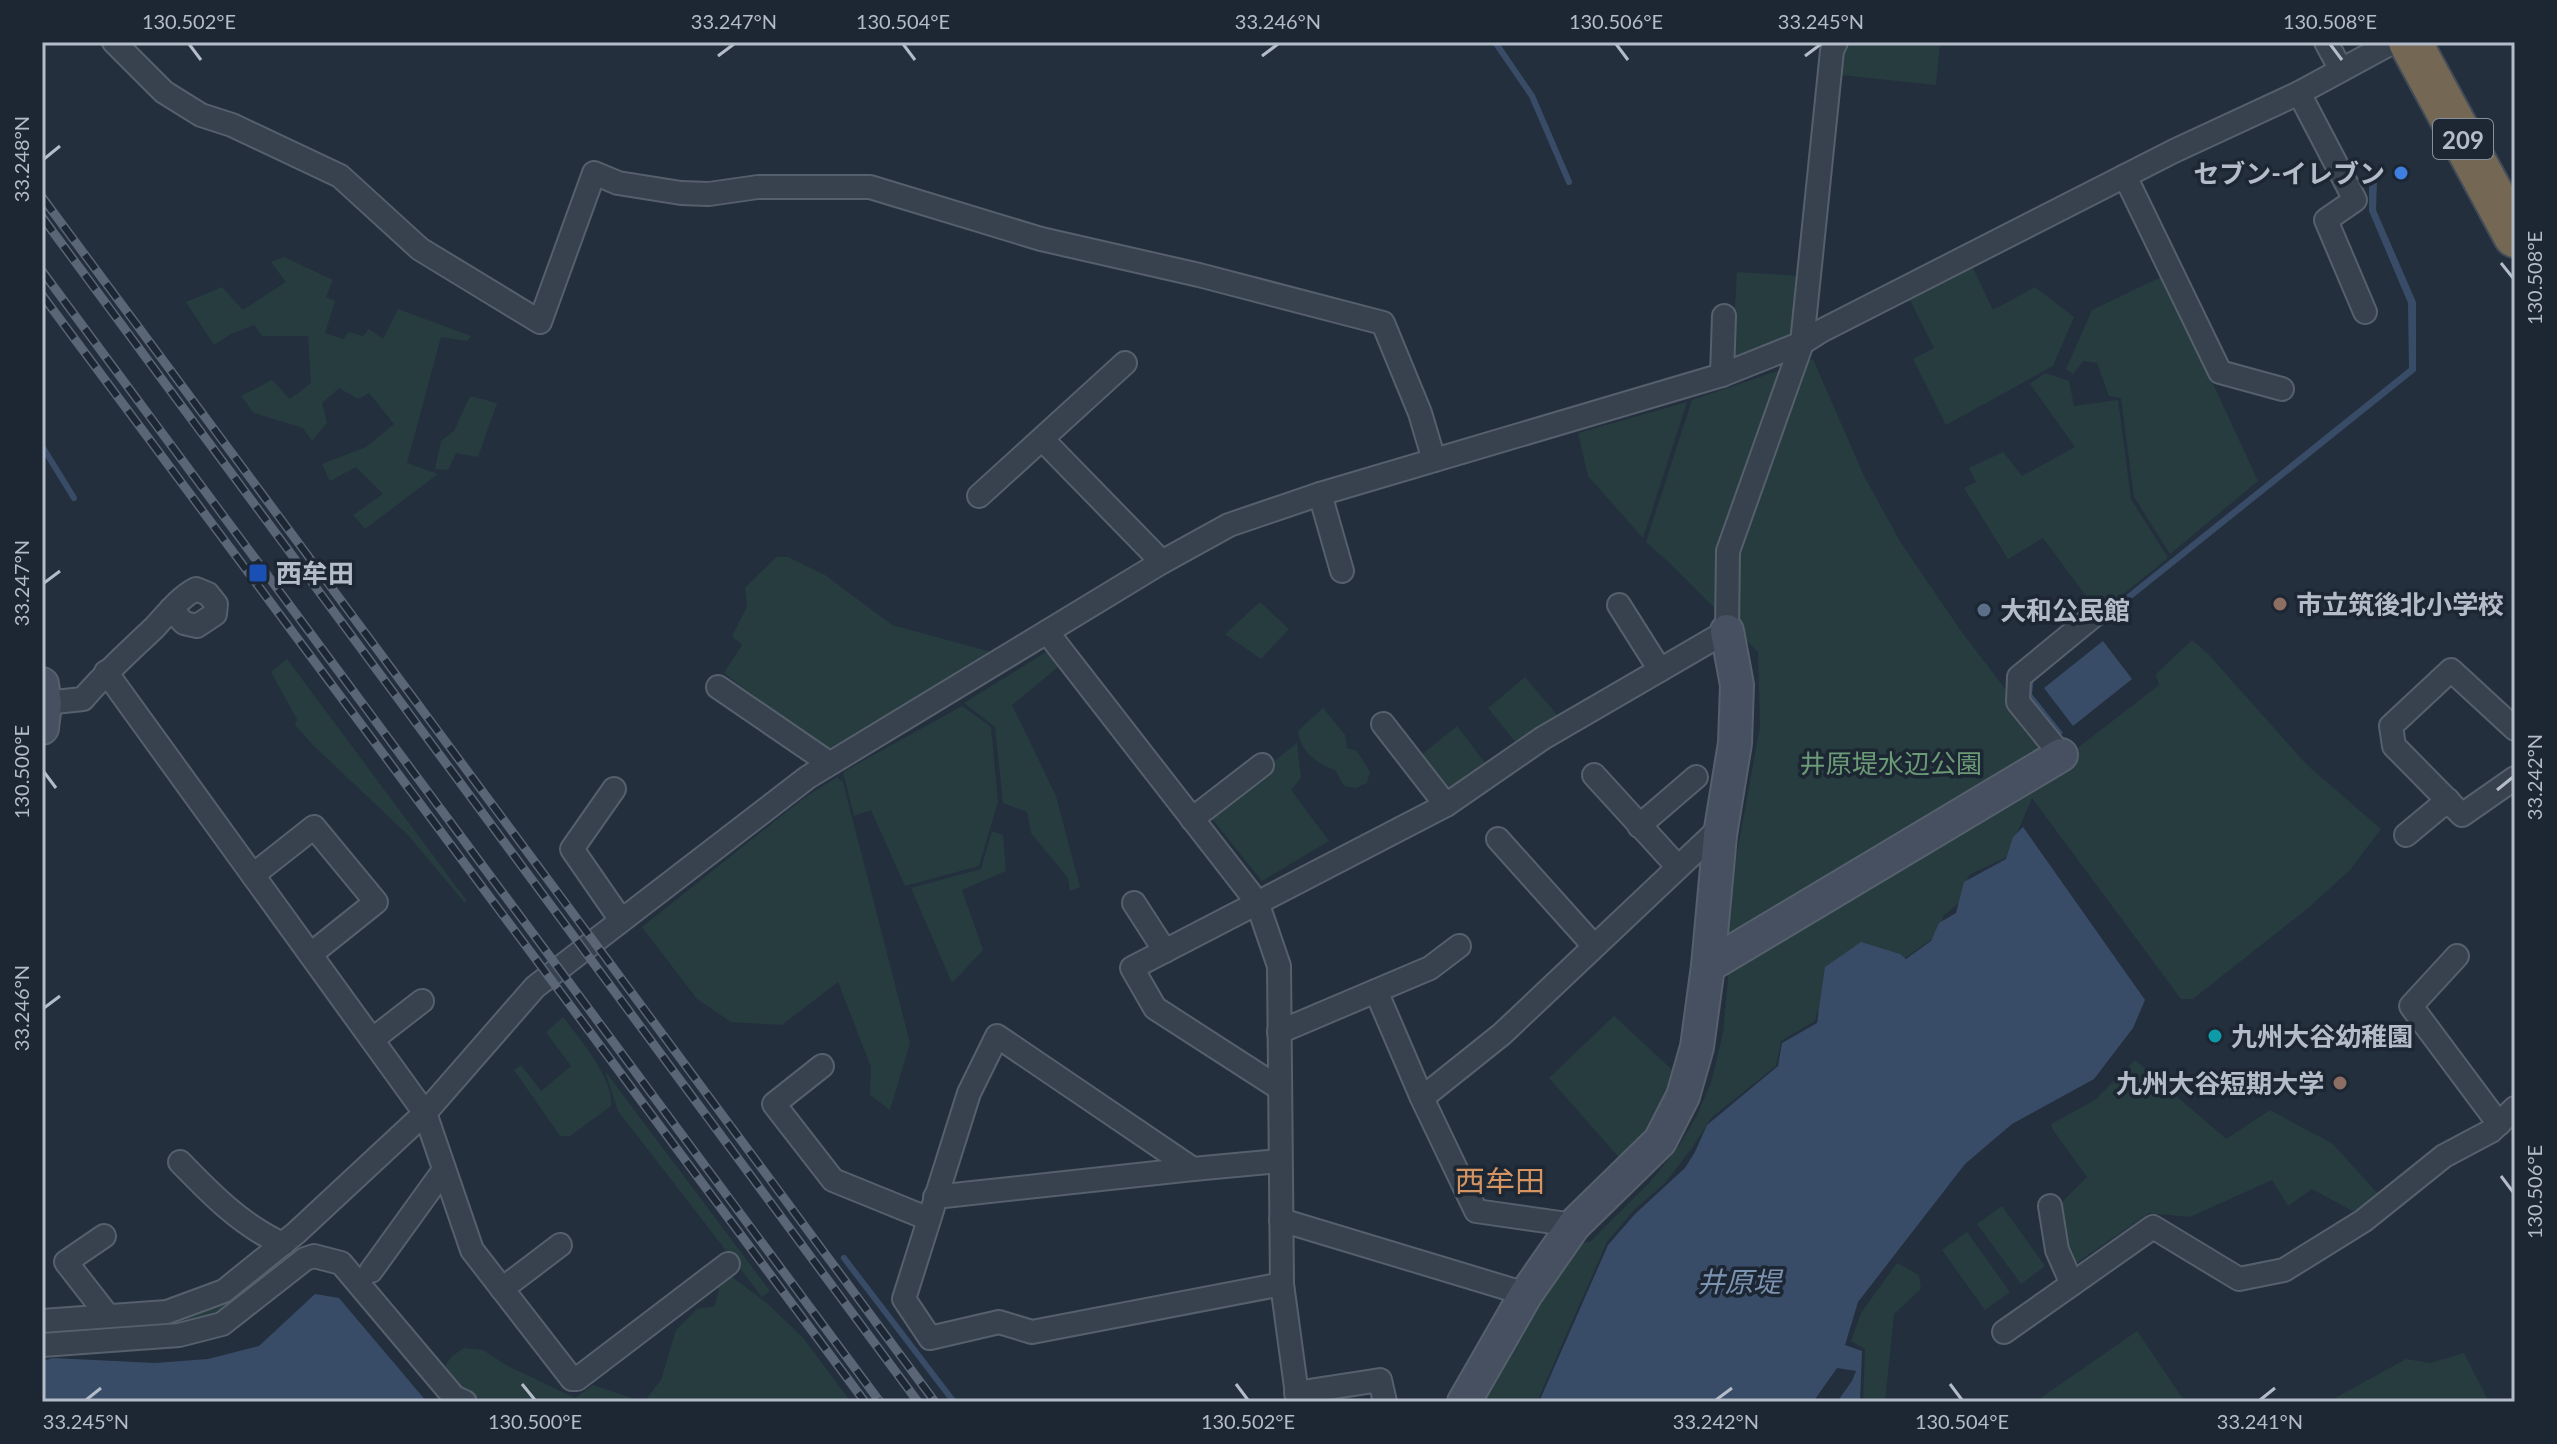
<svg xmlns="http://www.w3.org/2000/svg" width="2557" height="1444" font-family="Lato,'Noto Sans JP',sans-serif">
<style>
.green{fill:#263c3f}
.water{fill:#394c67}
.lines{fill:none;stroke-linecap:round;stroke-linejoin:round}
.stream{stroke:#394c67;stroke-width:6}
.street-casing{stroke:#565f6c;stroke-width:26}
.secondary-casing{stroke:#565f6c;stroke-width:36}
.highway-casing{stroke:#434c59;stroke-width:46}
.street{stroke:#38414e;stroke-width:22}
.secondary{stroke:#465061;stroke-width:32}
.highway{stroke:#746855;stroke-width:42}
.rail-casing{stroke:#5a6575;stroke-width:9}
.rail{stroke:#1d2633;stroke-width:6;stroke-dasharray:18;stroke-linecap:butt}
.ticks{fill:none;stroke:#b4bcc9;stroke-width:3}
.shop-dot{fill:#3f7fe0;stroke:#1d2633;stroke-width:3}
.transit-dot{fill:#1a4fb4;stroke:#1d2633;stroke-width:3}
.education-dot{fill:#8d6e63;stroke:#1d2633;stroke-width:3}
.service-dot{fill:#5c6f8a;stroke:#1d2633;stroke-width:3}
.culture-dot{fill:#0f9aa8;stroke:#1d2633;stroke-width:3}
.labels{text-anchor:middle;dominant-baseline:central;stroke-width:7;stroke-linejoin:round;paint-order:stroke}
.shield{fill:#1d2633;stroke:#878f9c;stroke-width:2}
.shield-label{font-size:24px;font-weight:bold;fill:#b4bcc9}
.poi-label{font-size:26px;font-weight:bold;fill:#b4bcc9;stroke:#1d2633;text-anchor:start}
.park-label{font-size:26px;fill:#6b9a76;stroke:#1d2633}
.water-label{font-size:28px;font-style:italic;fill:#7c92b1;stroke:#1d2633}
.quarter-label{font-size:30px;fill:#d59563;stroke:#1d2633}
.neatline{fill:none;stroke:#b4bcc9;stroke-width:3}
.ticks-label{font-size:20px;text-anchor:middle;fill:#b4bcc9}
</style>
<rect width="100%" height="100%" fill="#242f3e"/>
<g class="green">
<polygon points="1847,42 1940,42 1936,85 1840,75 1843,49"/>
<polygon points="284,257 333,280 326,297 335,301 325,333 343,339 349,332 363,336 369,329 383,339 398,309 471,336 467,341 441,337 407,463 438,474 365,529 353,515 383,494 356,467 330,481 322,464 366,447 394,424 369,393 358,399 339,388 322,403 327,423 312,441 303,428 254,413 241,396 272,380 290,399 311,383 308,336 262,336 254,325 231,334 214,345 186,302 222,287 243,310 286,282 271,262"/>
<polygon points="1972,266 1993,310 2035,287 2074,317 2053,366 1946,425 1913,359 1934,348 1910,300"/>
<polygon points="1737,272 1802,276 1792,335 1732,359"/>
<polygon points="2163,276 2258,481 2170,554 2134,497 2121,398 2109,396 2097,363 2083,361 2073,374 2066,369 2092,310"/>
<path d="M1813,359L1864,476L1901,543L1961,631L2003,686L2047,755L2040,777L2159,685L2156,674L2192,640L2209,655L2307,765L2381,829L2350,870L2308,908L2193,999H2181L2032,798L2007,857L1969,875L1959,903L1943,916L1942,932L1905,958L1894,991L1846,1020L1817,1012L1815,1021L1781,1041L1776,1066L1711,1118L1692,1148L1666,1182L1634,1210L1607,1242L1537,1402H1480L1545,1288L1578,1243L1590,1242L1650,1182L1679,1146L1696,1117L1711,1083L1723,1033L1728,979V927L1734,869L1760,727L1758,652C1720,616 1686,576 1646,542L1692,400Z"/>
<polygon points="2045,373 2069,381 2074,406 2118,400 2131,499 2168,558 2111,604 2089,600 2043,538 2008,559 1964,488 1976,482 1969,468 2003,452 2022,476 2075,447 2030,384"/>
<polygon points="470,396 497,403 478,457 456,453 448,470 435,469 441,441 454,431"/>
<polygon points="1687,402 1643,538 1588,476 1578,433"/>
<polygon points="776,557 788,557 825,575 892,625 999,654 829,754 724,673 742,645 732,636 747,607 745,588"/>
<polygon points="1260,602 1289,629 1261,659 1225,634"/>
<polygon points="1046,652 1059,666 1012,705 1056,796 1080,887 1070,891 1068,878 1031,833 1027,812 1003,803 995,727 964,703"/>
<polygon points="287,659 467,901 464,902 408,835 313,745 295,725 297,719 271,672"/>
<polygon points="1525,677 1559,717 1516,743 1488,708"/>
<polygon points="962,706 991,727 998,802 979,866 905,886 871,810 854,816 843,772"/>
<path d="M1323,708L1345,735L1347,748L1357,751L1370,772L1367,783L1356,788L1344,786L1335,770C1317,764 1300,751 1298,731Z"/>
<polygon points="1457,726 1489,768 1450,793 1419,757"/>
<polygon points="1297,743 1301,778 1291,790 1329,841 1262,881 1208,814"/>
<polygon points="837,777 843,782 910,1043 890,1110 870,1095 871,1067 838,982 782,1025 731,1022 697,999 642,927 804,798"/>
<polygon points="992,831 1003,835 1006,871 962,890 983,950 952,983 911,888 981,869"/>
<polygon points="1614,1016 1680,1077 1651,1134 1624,1163 1549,1078"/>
<path d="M563,1017C579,1038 614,1079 611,1106L570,1136H560L514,1070L521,1065L541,1091L571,1066L546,1032Z"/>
<polygon points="2135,1060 2226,1139 2270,1110 2333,1144 2378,1194 2354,1212 2312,1189 2288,1206 2272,1180 2190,1217 2149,1213 2072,1266 2060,1248 2059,1205 2087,1177 2053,1130 2051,1124 2095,1100"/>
<polygon points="605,1071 770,1291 762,1297 618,1111"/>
<polygon points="2002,1206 2045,1266 2021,1284 1977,1224"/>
<polygon points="1967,1232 2010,1292 1985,1310 1942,1250"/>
<polygon points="274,1262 274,1272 215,1316 190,1323 42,1335 42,1327 203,1311"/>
<polygon points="1897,1263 1919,1275 1921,1289 1894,1314 1885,1402 1863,1402 1865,1349 1851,1341 1861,1313"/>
<polygon points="727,1273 768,1304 804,1339 851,1402 644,1402 661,1380 676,1330 697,1309 715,1306 719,1289 715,1282"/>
<polygon points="2137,1331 2185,1402 2035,1402"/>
<polygon points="464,1348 483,1350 506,1365 575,1398 593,1385 644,1402 490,1402 465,1392 450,1376 445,1366 452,1356"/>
<polygon points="2464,1353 2489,1402 2328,1402 2406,1359 2430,1363"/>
</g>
<g class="water">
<polygon points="2369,175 2377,180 2376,210 2416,302 2416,371 2034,677 2032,694 2063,733 2058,737 2026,697 2028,674 2409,368 2408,303 2369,211"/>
<polygon points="2103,641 2132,679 2073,726 2044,688"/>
<polygon points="2023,827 2145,1000 2133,1028 2094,1079 2012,1124 1965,1164 1858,1302 1845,1345 1862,1351 1860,1402 1837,1402 1852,1381 1856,1371 1837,1368 1813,1402 1539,1402 1608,1245 1635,1214 1685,1168 1695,1152 1707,1125 1778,1066 1782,1043 1817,1023 1825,967 1861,942 1900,954 1906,959 1931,941 1939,923 1956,913 1964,882 2006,859 2013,837"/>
<polygon points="315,1294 339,1298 427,1402 42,1402 42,1361 53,1358 155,1363 208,1359 259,1346"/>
</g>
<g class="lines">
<g class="stream">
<polyline points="1495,42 1532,96 1569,182"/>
<polyline points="42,446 74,498"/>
<polyline points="844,1258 954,1402"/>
</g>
<defs>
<g id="street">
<polyline points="114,42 164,92 201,115 232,125 340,176 420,249 540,322 594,173 618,183 681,193 709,194 758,187 870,187 1041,239 1199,275 1383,323 1420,413 1434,460"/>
<polyline points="2326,42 2341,70"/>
<polyline points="2299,93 2355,200 2326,220 2365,312"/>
<polyline points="2125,176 2220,372 2282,389"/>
<polyline points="1722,375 1724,316"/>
<polyline points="1042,439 1162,562"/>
<polyline points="1320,494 1342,571"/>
<polyline points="979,496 1125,363"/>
<polyline points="1619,605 1660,670"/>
<polyline points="1047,632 1257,902 1279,966 1282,1284 1298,1402"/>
<polyline points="106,672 425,1113 472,1250 572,1379 577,1379 728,1264"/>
<polyline points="718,687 829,763"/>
<path d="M45,703L83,699C105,673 130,651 155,627C168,613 179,598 196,589L208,594L216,604L215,614L197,626L184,623L171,609"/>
<polyline points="1383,724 1446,805"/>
<polyline points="2515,729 2451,670 2391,726 2394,746 2462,815 2515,778"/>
<polyline points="2061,755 2018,702 2019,677 2097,613"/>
<polyline points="1594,775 1678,867"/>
<polyline points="614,789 572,849 621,920"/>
<polyline points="1192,819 1262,765"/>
<polyline points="1639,826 1696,777"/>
<polyline points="2406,835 2448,800"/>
<polyline points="1498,839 1594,946"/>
<polyline points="253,875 314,827 376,902 311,954"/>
<polyline points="1134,903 1165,951"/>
<polyline points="2457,956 2411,1006 2499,1124"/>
<polyline points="1376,991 1422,1098 1476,1211 1574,1225"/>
<polyline points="1279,1032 1430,968 1459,946"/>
<polyline points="373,1039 422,1001"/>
<polyline points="822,1066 774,1104 833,1180 929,1219"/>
<polyline points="1279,1088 1155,1008 1132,968 1446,805 1543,738 1727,631 1728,551 1802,343 1832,51 1836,42"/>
<polyline points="1422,1098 1502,1034 1721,827"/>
<polyline points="1279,1161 1193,1169 997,1036 969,1093 904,1299 930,1338 999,1322 1032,1332 1282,1284"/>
<path d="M180,1162C210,1193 242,1226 283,1244"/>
<polyline points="935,1197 1193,1169"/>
<polyline points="2050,1206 2057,1250 2072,1284"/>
<polyline points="1281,1220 1526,1294"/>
<polyline points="104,1236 66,1262 108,1316"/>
<polyline points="371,1271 444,1170"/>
<polyline points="502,1289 560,1245"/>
<polyline points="42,1321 167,1312 224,1291 296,1233 425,1113 535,987 808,777 1162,562 1229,525 1320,494 1722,375 1802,343 1821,331 2174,151 2299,93 2393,42"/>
<polyline points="2004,1332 2153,1227 2239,1279 2284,1270 2363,1221 2444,1156 2491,1131 2515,1108"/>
<polyline points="42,1345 179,1335 222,1324 305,1259 314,1256 341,1263 454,1397 465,1402"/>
<polyline points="1296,1393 1380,1380 1385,1402"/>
</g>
<g id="secondary">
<polyline points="42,684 45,703 42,728"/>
<polyline points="1708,966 2061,755"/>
<polyline points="1464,1402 1526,1294 1574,1225 1660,1141 1683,1096 1697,1047 1708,966 1720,835 1735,743 1737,685 1727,631"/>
</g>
<polyline id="highway" points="2410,42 2515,236"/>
</defs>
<use href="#street" class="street-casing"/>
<use href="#secondary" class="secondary-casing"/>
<use href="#highway" class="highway-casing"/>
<use href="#street" class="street"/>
<use href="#secondary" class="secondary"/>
<use href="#highway" class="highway"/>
<defs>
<g id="rail">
<polyline points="42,197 935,1402"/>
<polyline points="42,217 918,1402"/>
<polyline points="42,271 880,1402"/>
<polyline points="42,295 865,1402"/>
</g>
</defs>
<use href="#rail" class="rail-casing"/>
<use href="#rail" class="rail"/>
</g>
<path class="ticks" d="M189,44L201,60M903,44L915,60M1616,44L1628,60M2330,44L2342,60M718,56L734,44M1262,56L1278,44M1805,56L1821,44M44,159L60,146M2501,263L2513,278M44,583L60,571M44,772L56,788M2497,790L2513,777M44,1008L60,996M2501,1176L2513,1192M522,1384L535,1400M1236,1384L1248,1400M1950,1384L1962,1400M86,1400L101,1388M1716,1400L1732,1388M2260,1400L2275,1388"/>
<circle class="shop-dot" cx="2401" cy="173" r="8"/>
<rect class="transit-dot" x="248" y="563" width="20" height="20" rx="4"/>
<g class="education-dot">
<circle cx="2280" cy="604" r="8"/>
<circle cx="2340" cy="1083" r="8"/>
</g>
<circle class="service-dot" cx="1984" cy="610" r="8"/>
<circle class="culture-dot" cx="2215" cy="1036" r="8"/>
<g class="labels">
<rect class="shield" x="2433" y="119" width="60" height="40" rx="6"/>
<g class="shield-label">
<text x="2463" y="139">209</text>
</g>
<g class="poi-label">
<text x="2385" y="173" text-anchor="end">セブン-イレブン</text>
<text x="276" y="573">西牟田</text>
<text x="2296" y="604">市立筑後北小学校</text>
<text x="2000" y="610">大和公民館</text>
<text x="2231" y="1036">九州大谷幼稚園</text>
<text x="2324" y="1083" text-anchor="end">九州大谷短期大学</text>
</g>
<g class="park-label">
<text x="1891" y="763">井原堤水辺公園</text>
</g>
<g class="water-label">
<text x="1739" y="1281">井原堤</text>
</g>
<g class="quarter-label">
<text x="1500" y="1180">西牟田</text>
</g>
</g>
<rect width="2557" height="1444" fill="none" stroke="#1d2633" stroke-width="88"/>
<rect x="44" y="44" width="2469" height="1356" class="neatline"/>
<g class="ticks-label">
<text x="189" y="29">130.502°E</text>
<text x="734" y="29">33.247°N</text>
<text x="903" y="29">130.504°E</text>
<text x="1278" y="29">33.246°N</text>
<text x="1616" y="29">130.506°E</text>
<text x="1821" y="29">33.245°N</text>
<text x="2330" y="29">130.508°E</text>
<text transform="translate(22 159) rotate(-90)" y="7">33.248°N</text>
<text transform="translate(2535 278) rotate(-90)" y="7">130.508°E</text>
<text transform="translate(22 583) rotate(-90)" y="7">33.247°N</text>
<text transform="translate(22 772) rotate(-90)" y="7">130.500°E</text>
<text transform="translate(2535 777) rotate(-90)" y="7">33.242°N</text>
<text transform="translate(22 1008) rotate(-90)" y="7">33.246°N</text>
<text transform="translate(2535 1192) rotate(-90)" y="7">130.506°E</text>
<text x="86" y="1429">33.245°N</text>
<text x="535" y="1429">130.500°E</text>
<text x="1248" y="1429">130.502°E</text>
<text x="1716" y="1429">33.242°N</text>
<text x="1962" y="1429">130.504°E</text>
<text x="2260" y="1429">33.241°N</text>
</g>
</svg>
